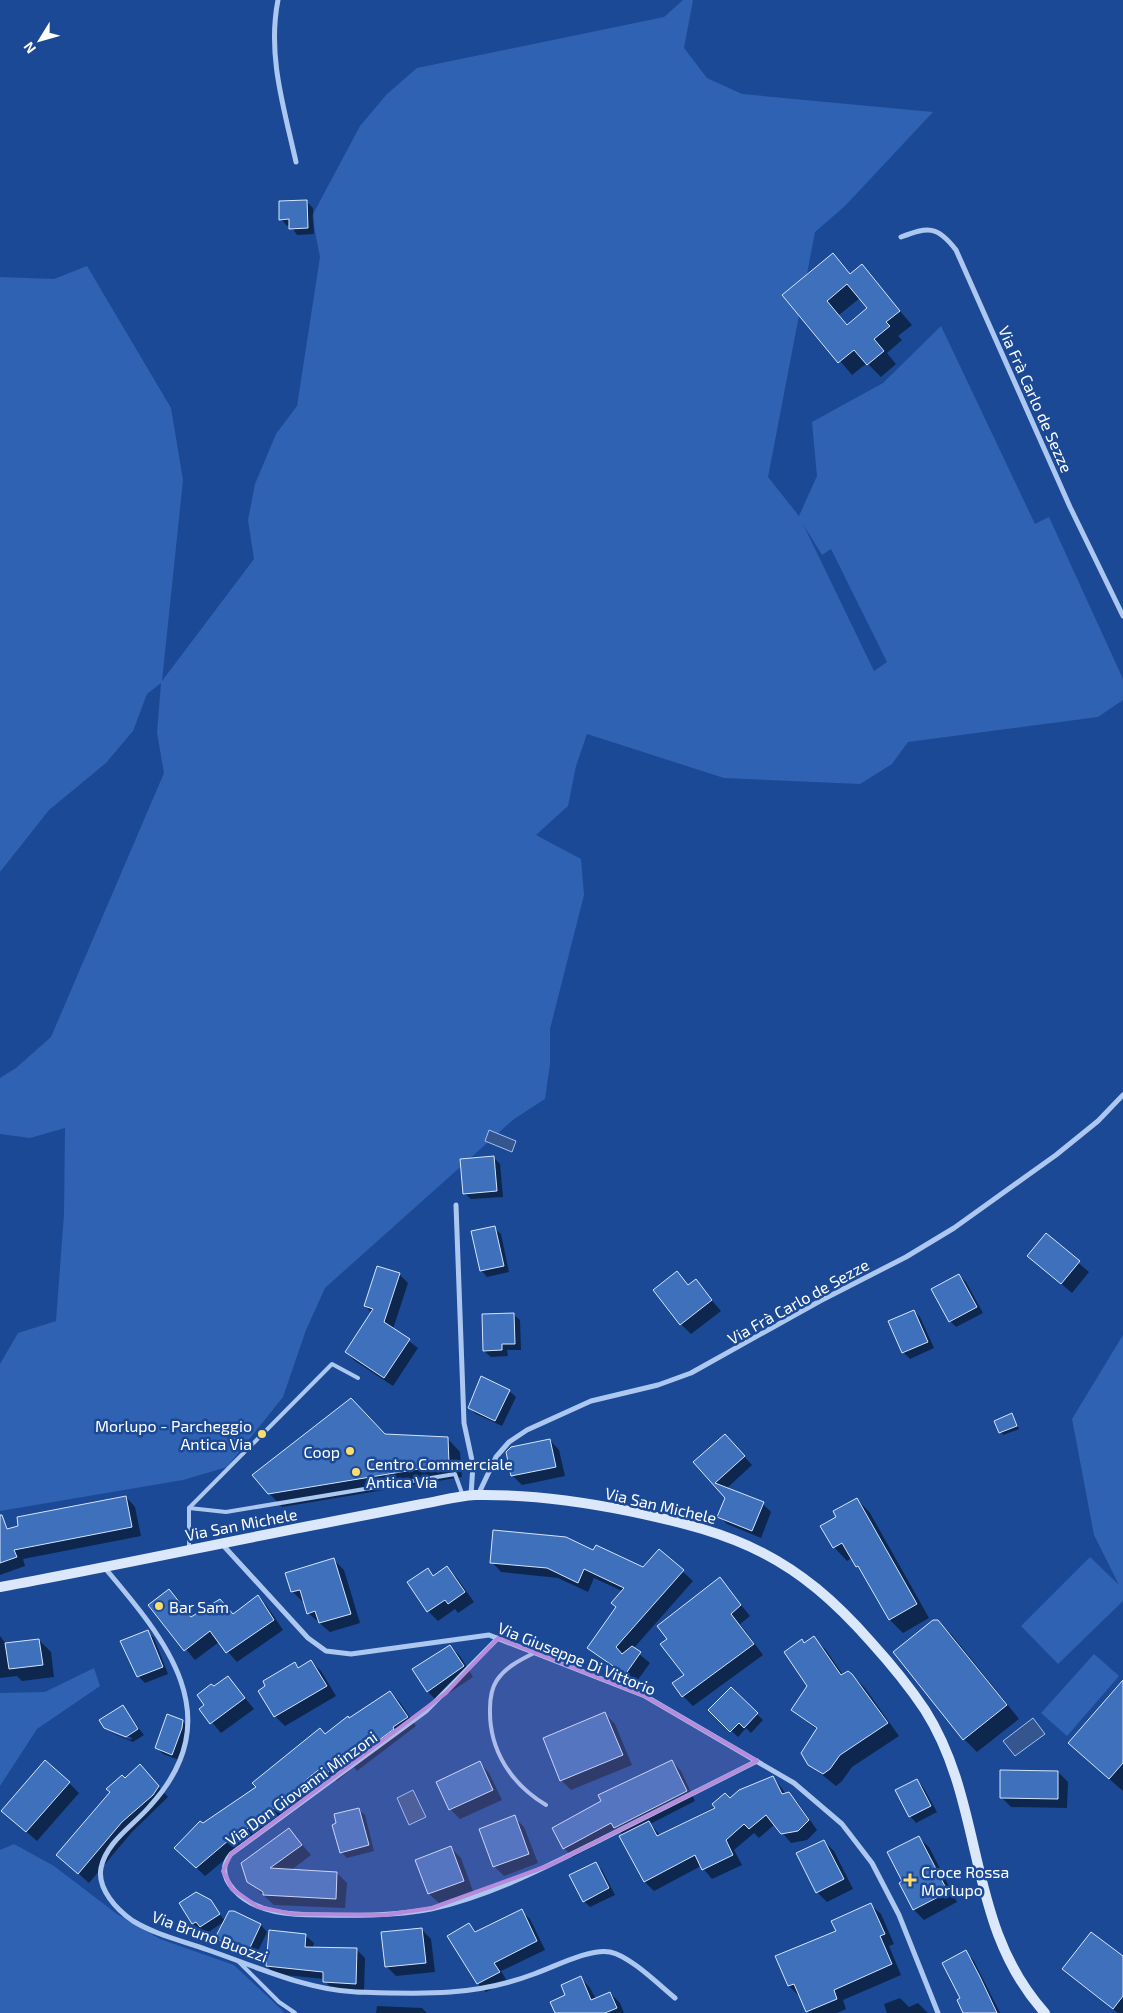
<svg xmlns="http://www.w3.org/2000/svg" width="1123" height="2013" font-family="'Exo 2',sans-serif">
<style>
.green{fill:#2f62b3;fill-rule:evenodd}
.water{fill:#34558d;stroke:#a0c2f2}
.shadow{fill:#0007;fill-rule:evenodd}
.building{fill:#3f70bb;stroke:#d4e4fb;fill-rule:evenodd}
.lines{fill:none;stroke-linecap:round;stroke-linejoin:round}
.service{stroke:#adc8f0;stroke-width:4}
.minor{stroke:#adc8f0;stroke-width:5}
.secondary{stroke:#dbe7fb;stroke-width:10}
.marked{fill:#b68bdc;fill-opacity:0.2;stroke:#b68bdc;stroke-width:4;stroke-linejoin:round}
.poi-dot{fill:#ffdd6c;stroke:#1b4995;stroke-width:2}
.labels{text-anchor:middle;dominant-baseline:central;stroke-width:5;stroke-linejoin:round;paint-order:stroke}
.street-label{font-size:16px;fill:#fff;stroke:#1b4995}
.poi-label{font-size:16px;fill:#fff;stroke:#1b4995;text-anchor:start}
</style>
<rect width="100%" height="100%" fill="#1b4995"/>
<g class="green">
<path d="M683,0H693L684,48L707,78L742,94L933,112L845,206L815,232L768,477L799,516L817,476L812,422L883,383L941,326L1035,524L1049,517L1123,679V700L1098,717L908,742L892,764L860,784L724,778L587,734L576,766L568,806L536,835L581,859L584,895L550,1029V1064L545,1099L514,1119L325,1288L306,1330L283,1397L227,1467L183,1480L0,1511V1364L18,1333L56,1321L64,1214L65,1128L30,1138L0,1134V1078L16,1068L51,1037L164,773L157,733L161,683L147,694L133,731L106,763L49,810L0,872V277L54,279L87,266L171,408L183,480L162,681L254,559L248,520L255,484L276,434L297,406L320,257L312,216L360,126L387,94L417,68L664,17ZM803,524L822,555L831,549L887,662L874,671Z"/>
<polygon points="1123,1335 1123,1601 1058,1664 1021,1626 1090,1557 1119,1585 1094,1535 1072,1419"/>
<polygon points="1094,1654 1119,1676 1067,1736 1041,1713"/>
<polygon points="94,1668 100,1686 37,1729 0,1786 0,1693 45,1692"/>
<polygon points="14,1844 54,1866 117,1914 160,1939 234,1965 285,2013 0,2013 0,1850"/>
</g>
<g class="water">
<polygon points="489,1130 516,1141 512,1152 485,1141"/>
<polygon points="1033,1718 1045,1734 1015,1756 1003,1741"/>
<polygon points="413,1790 426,1817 409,1825 397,1798"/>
</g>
<g class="shadow">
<polygon points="307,202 313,208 314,234 297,235 290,225 287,226 281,219"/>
<path d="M833,255L851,275L861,266L912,325L898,336L902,340L887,353L896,364L881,377L867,363L852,375L784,295ZM860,298L868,308L848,326L839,315Z"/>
<polygon points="493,1157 500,1164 503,1197 471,1199 464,1193"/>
<polygon points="494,1228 501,1234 509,1272 487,1277 481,1270"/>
<polygon points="1046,1235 1089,1272 1072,1293 1029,1256"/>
<polygon points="677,1273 689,1286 695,1281 721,1311 691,1334 681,1324"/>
<polygon points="399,1274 408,1283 393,1329 418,1348 393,1386 355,1361 346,1352 372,1313 365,1306"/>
<polygon points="959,1275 966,1282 983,1313 956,1327 950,1321"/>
<polygon points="914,1311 920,1317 934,1348 910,1359 903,1352"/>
<polygon points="513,1314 520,1320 521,1350 507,1350 508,1356 491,1357 484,1351"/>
<polygon points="509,1391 516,1397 502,1426 476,1414 469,1408"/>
<polygon points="1012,1415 1019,1429 1003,1435 995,1422"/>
<polygon points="447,1438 460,1452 462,1477 282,1507 269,1493"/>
<polygon points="550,1440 559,1450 565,1476 522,1485 512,1475"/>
<polygon points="733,1444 752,1465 726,1489 763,1504 771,1512 761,1538 727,1524 719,1516 726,1497 695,1462"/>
<polygon points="126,1497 135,1507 141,1536 23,1559 25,1566 0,1575 0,1533"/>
<polygon points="857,1499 870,1513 929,1618 903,1633 890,1620 864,1574 852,1558 847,1561 834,1547 838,1517"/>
<polygon points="659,1550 693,1581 633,1649 650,1663 632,1688 611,1671 613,1668 589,1648"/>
<polygon points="594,1552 633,1568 622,1591 594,1578 588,1592 558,1578 501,1572 492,1562"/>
<polygon points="334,1560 344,1570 360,1623 330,1632 308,1613 304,1601 302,1601 292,1591"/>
<polygon points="447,1568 457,1578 474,1602 458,1613 455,1609 438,1621 428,1611 428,1570 434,1577"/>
<polygon points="720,1579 750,1616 740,1624 763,1655 693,1706 683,1696 685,1675 668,1639"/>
<polygon points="169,1591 192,1617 234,1615 257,1596 267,1606 283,1630 237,1662 219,1642 195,1660 150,1606"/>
<polygon points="938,1621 952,1635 1019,1719 977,1752 964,1739"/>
<polygon points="148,1632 154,1638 168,1674 145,1683 138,1676"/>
<polygon points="0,1636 6,1644 39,1640 51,1652 54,1677 22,1681 17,1676 0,1678"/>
<polygon points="814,1638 826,1650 843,1675 852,1675 865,1688 899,1736 852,1767 842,1781 836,1786 809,1764 817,1730 793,1710 809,1686 805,1644"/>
<polygon points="450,1646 460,1656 473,1677 437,1701 428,1692 414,1669"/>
<polygon points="311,1661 321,1671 336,1696 285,1726 275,1716 259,1691 294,1663 300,1668"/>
<polygon points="228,1677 254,1709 221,1733 201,1709 206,1705 214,1688"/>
<polygon points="1123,1681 1123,1791 1083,1756"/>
<polygon points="731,1689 763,1720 751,1733 746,1728 738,1737 710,1710"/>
<polygon points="390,1692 399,1701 416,1726 357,1771 354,1767 337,1781 331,1775 307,1794 309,1796 245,1843 205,1876 176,1848 203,1825"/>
<polygon points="122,1707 144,1735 133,1742 109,1732 131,1740 132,1738 106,1728"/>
<polygon points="605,1714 615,1724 632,1765 571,1790 561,1780"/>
<polygon points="182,1721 188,1727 179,1760 163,1754 156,1747"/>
<polygon points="672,1761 681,1771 695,1801 650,1824 660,1835 773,1777 786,1794 788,1794 798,1803 817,1830 807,1840 791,1843 775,1824 759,1838 754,1833 734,1850 742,1865 712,1879 701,1866 654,1891 645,1882 620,1836 623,1835 620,1832 573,1857 564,1848"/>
<polygon points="480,1763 489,1773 502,1800 460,1819 450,1809"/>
<polygon points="1058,1772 1068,1782 1067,1808 1011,1807 1001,1797"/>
<polygon points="149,1776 168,1797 132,1832 89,1883 58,1855 125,1779"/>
<polygon points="917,1780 923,1787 937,1812 916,1823 910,1816"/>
<polygon points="69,1783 79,1793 37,1841 13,1820"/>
<polygon points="358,1809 365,1815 374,1851 347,1858 341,1852"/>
<polygon points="514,1817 524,1827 538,1863 504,1876 494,1866"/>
<polygon points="289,1829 311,1855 290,1871 337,1873 347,1883 345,1908 274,1905 248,1881"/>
<polygon points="919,1838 929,1847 957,1902 924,1920 914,1910 900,1883 903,1882"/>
<polygon points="824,1841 834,1851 853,1889 827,1902 817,1892"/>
<polygon points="451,1848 461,1858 473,1891 439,1903 429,1894"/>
<polygon points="596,1864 602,1870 615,1895 590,1907 584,1901"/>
<polygon points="210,1901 225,1921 234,1912 261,1925 267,1932 254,1960 223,1945 217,1938 225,1921 207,1933 193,1924 181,1904"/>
<polygon points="871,1905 881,1914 894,1944 889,1946 901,1975 843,2000 846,2009 837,2013 809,2013 799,1996 789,1986 777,1957 838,1931"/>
<polygon points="521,1911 530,1919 545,1950 501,1971 507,1981 486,1992 478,1984 449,1936 469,1924 477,1932"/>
<polygon points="421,1929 431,1939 435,1972 396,1976 386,1966"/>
<polygon points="305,1935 314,1943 313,1948 357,1950 365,1958 364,1991 332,1990 324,1979 275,1974 267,1966"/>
<polygon points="966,1952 974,1961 1000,2013 965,2013 962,1999"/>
<polygon points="1123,1958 1123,2013 1118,2013 1064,1969"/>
<polygon points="581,1978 590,1988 596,1999 610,1993 620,2003 624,2013 554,2013"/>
<polygon points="900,1998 909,2007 918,2003 928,2013 887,2013 884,2004"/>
<polygon points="377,2006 422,2008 427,2013 376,2013"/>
</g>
<g class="building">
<polygon points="307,200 308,228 289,229 289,219 279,220 279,201"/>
<path d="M833,253L850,274L862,264L900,311L886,322L890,326L874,339L884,351L867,365L854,350L838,363L782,295ZM847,284L867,308L847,325L827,301Z"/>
<polygon points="494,1156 497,1191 463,1194 460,1159"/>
<polygon points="495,1226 504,1266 480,1271 471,1231"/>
<polygon points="1046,1233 1080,1261 1061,1284 1027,1256"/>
<polygon points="377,1266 400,1273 384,1322 410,1339 384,1378 345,1352 373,1309 364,1306"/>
<polygon points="677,1271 688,1285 696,1279 712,1300 680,1325 653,1290"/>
<polygon points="959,1274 977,1307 949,1322 931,1289"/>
<polygon points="914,1310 928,1342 902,1353 888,1321"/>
<polygon points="514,1313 515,1344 502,1344 502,1350 483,1351 482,1314"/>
<polygon points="481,1376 510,1390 495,1421 468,1408"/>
<polygon points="351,1398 385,1434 448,1437 449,1464 268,1494 252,1475"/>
<polygon points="1012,1413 1017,1426 999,1433 994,1421"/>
<polygon points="725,1434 745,1456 715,1483 764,1502 752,1531 717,1517 725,1498 693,1462"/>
<polygon points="550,1439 556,1467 511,1476 506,1452 511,1447"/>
<polygon points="126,1496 132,1527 14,1550 17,1557 0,1563 0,1515 2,1515 7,1529 18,1526 17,1517"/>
<polygon points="857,1498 917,1604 889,1620 858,1566 856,1567 842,1543 833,1548 820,1526 836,1517 833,1511"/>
<polygon points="493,1530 566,1537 593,1550 596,1545 643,1567 659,1549 684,1570 616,1647 622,1654 632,1646 641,1652 622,1679 609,1671 613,1666 587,1648 616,1607 611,1603 624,1588 584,1569 578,1583 547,1568 490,1563"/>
<polygon points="334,1558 351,1614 319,1623 315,1611 307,1614 300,1590 291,1592 285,1573"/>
<polygon points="447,1566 465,1592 448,1604 445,1600 427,1612 407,1582 428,1568 433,1576"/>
<polygon points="720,1577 741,1605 731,1614 754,1644 682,1697 672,1683 684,1675 660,1644 667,1639 657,1626"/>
<polygon points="169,1589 191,1617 220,1599 233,1614 258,1595 274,1620 226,1653 210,1631 184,1651 148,1605"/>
<polygon points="933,1620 938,1620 1007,1705 963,1740 893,1652"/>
<polygon points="148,1630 163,1667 137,1677 120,1641"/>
<polygon points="814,1636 841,1675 848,1671 852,1674 888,1723 840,1755 830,1769 823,1774 808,1765 801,1753 817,1728 791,1710 807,1686 784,1652 802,1639 804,1643"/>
<polygon points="39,1639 43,1665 9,1669 5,1643"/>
<polygon points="450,1645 464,1666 427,1692 412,1669"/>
<polygon points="311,1660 327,1686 274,1717 258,1691 265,1686 263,1681 295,1662 298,1668"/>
<polygon points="228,1676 245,1698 210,1724 199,1709 204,1705 197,1695 211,1684 214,1686"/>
<polygon points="1123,1680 1123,1763 1109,1779 1068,1743"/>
<polygon points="731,1687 758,1713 744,1728 739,1723 730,1732 708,1710"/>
<polygon points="390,1691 408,1717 393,1727 394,1729 348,1763 345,1759 327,1773 322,1767 300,1785 301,1787 237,1837 236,1834 196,1868 174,1848 200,1821 203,1823 256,1787 252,1783 320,1728 325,1734 348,1716 349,1718"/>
<polygon points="123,1705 138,1729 126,1737 104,1728 99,1720"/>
<polygon points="605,1712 623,1755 560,1781 543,1738"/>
<polygon points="167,1714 183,1720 182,1728 172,1755 155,1748"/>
<polygon points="45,1760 70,1782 26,1832 1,1811"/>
<polygon points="672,1760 687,1791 614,1828 611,1823 563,1849 552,1828 601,1801 598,1795"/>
<polygon points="480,1761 493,1790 449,1810 436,1782"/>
<polygon points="140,1764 159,1786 153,1795 122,1822 78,1874 56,1855 110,1792 106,1789 122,1775 125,1778"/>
<polygon points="1000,1770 1058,1771 1058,1799 1000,1798"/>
<polygon points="773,1776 782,1794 789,1792 809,1820 798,1831 781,1834 766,1815 749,1829 744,1824 726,1840 733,1855 702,1870 695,1855 644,1882 619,1836 649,1821 657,1836 715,1808 712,1804 725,1793 730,1798 739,1790"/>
<polygon points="917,1779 931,1806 909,1817 895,1790"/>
<polygon points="359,1808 369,1845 340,1853 332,1825 336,1823 334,1814"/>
<polygon points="515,1815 529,1854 493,1867 479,1829"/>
<polygon points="289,1828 302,1845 270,1868 337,1872 336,1899 263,1895 263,1892 247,1882 241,1863"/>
<polygon points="919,1836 948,1892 913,1910 899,1883 902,1881 887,1852"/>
<polygon points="824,1840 844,1879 816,1893 796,1853"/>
<polygon points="451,1846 464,1881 428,1894 415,1860"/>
<polygon points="596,1862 609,1888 583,1902 569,1875"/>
<polygon points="196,1892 211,1900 220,1914 200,1927 196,1922 192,1924 179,1903"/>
<polygon points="871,1903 885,1934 880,1936 892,1964 834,1990 837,1999 806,2012 794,1984 788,1986 775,1956 836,1931 831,1921"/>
<polygon points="522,1909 537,1941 494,1963 500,1972 477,1984 447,1936 469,1923 475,1932"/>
<polygon points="229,1911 234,1911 261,1924 247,1954 215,1938"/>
<polygon points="422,1928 426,1963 385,1967 381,1932"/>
<polygon points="269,1930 306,1934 305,1947 357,1948 356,1984 323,1982 323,1972 266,1966"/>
<polygon points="1091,1932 1123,1956 1123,1996 1113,2009 1062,1969"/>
<polygon points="966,1950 980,1977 997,2013 963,2013 957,2000 960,1998 942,1963"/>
<polygon points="581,1976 591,2000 610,1992 617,2008 605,2013 555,2013 550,2002 565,1995 561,1985"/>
</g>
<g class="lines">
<g class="service">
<polyline points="189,1508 226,1512 455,1474 463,1496"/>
<polyline points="189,1549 189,1508 332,1364 358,1378"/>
<path d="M534,1653C520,1660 506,1667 497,1680C491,1689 490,1699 490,1709C489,1750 511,1784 546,1805"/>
<polyline points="239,1962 279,2002 295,2013"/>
</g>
<g class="minor">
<path d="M278,0C267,55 284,108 296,162"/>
<path d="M901,237C928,227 937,225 956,250L1070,507L1123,616"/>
<polyline points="456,1205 464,1423 473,1465 471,1495"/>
<polyline points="478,1495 496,1457 509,1442 527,1430 591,1401 658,1385 691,1373 820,1301 906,1257 954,1228 1056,1155 1098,1121 1123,1095"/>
<polyline points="221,1543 308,1638 326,1651 351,1654 489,1635 645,1696 794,1783 842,1824 872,1863 899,1915 938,2013"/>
<path d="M104,1567C166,1640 231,1717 150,1806C134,1825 106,1842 101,1868C97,1889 117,1910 133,1921C156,1935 183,1941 208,1950C255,1966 306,1990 356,1992C420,1994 473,1997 534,1974C554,1967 590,1948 610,1952C630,1956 659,1985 675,1998"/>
<path d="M498,1638L426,1711L231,1854C221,1866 223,1878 234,1890C256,1914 292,1915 322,1915C358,1916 395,1916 431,1909C491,1896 548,1866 602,1839C654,1813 706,1787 757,1761"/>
</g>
<path class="secondary" d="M0,1587C110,1567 220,1543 330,1522C361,1516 391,1510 422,1504C440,1501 457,1496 475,1495C526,1494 579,1501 629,1511C739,1534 795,1556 871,1642C890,1663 909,1686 925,1710C986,1806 965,1925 1045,2013"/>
</g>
<path class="marked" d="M498,1638L645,1696L757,1761L550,1865L432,1908L385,1915L293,1914L258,1907L232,1889L223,1871L231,1854L446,1693Z"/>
<g class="poi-dot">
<circle cx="262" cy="1434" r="5"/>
<circle cx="350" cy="1451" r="5"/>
<circle cx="356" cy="1472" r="5"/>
<circle cx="159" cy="1606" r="5"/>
<path d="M907.5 1872.5h5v5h5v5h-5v5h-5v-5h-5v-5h5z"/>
</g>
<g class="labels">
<g class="street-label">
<text transform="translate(1036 399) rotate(66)">Via Frà Carlo de Sezze</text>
<text transform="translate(798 1301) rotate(-29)">Via Frà Carlo de Sezze</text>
<text transform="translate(661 1505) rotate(13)">Via San Michele</text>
<text transform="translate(241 1524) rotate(-11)">Via San Michele</text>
<text transform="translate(577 1658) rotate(22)">Via Giuseppe Di Vittorio</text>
<text transform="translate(301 1788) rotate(-36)">Via Don Giovanni Minzoni</text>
<text transform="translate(210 1936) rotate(20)">Via Bruno Buozzi</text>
</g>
<g class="poi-label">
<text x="252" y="1425" text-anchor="end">Morlupo - Parcheggio<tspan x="252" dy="18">Antica Via</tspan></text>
<text x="340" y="1451" text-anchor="end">Coop</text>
<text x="366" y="1463">Centro Commerciale<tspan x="366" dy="18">Antica Via</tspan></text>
<text x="169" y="1606">Bar Sam</text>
<text x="921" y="1871">Croce Rossa<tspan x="921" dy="18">Morlupo</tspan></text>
</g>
</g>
<g transform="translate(40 40) rotate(233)" stroke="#1b4995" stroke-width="4" paint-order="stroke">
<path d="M0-4L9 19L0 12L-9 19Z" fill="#ffffff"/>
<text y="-8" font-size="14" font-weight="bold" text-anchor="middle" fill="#ffffff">N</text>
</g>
</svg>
